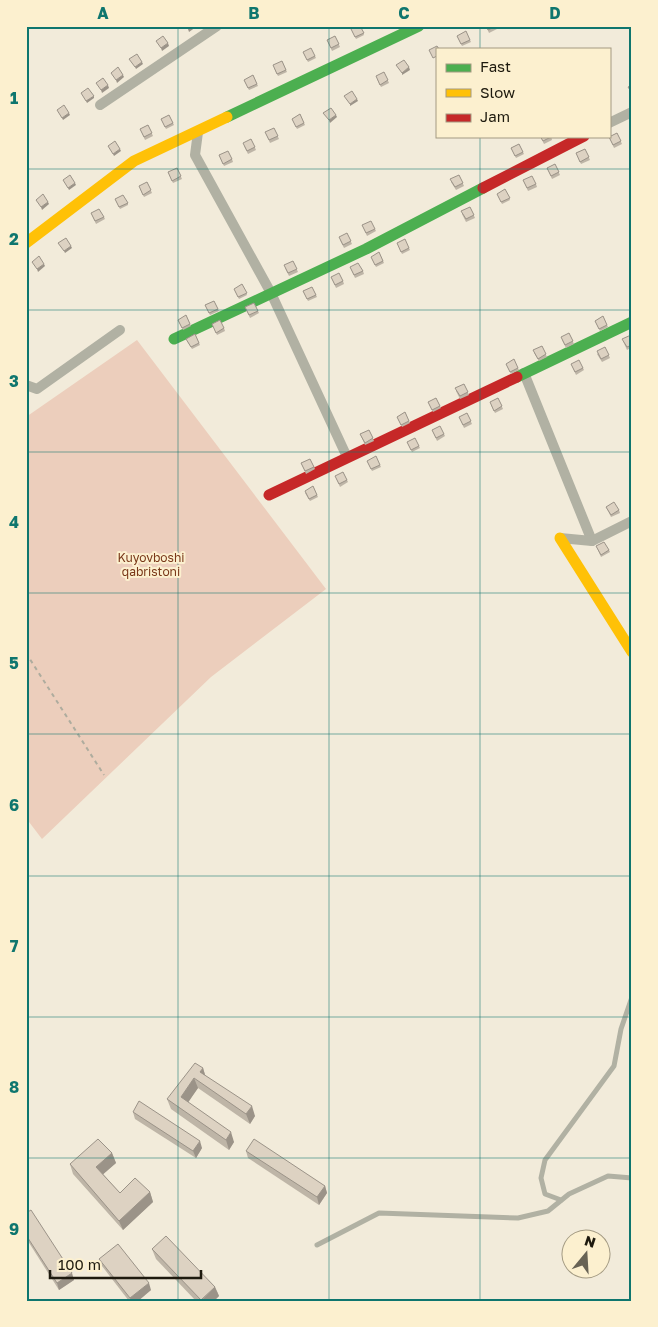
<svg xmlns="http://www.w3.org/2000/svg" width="658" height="1327" font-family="'Golos Text',sans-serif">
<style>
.green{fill:#eccebc}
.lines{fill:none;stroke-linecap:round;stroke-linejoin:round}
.path{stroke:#aeac9e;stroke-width:2;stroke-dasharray:4 4;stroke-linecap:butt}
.lane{stroke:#b1b1a3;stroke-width:5}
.street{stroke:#b1b1a3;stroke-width:10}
.fast{stroke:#4caf50;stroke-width:11}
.slow{stroke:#ffc107;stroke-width:11}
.jam{stroke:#c62828;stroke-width:11}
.wall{fill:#beb5a7}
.shaded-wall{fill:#9b9388}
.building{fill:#ddd2c2;stroke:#9b9388}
.grid{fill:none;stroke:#0f766e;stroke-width:1;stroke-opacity:0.55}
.labels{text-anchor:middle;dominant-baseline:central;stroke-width:4;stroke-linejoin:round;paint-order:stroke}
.park-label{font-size:12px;fill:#793718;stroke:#fcf0cf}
.neatline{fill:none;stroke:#0f766e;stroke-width:2}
.grid-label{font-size:16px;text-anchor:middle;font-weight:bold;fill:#0f766e}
</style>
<rect width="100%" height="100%" fill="#f2ebda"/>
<polygon class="green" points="137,340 326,589 211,677 42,839 26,818 26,417"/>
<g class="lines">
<polyline class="path" points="26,653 104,775"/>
<g class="lane">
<polyline points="561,1200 545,1194 541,1178 545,1160 614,1066 621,1029 632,997"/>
<polyline points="317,1245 379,1213 518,1218 548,1211 569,1194 608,1176 632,1178"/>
</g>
<g class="street">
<polyline points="100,105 217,26"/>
<polyline points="609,123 632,112"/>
<polyline points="198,132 195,155 271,293 347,457"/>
<polyline points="524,373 592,541"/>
<polyline points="26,385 37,389 120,330"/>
<polyline points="560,538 592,541 632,521"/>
</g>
<g class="fast">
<polyline points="227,117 419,26"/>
<polyline points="174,339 366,249 483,188"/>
<polyline points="517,377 632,322"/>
</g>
<g class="slow">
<polyline points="26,243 134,161 227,117"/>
<polyline points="560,538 632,652"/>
</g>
<g class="jam">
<polyline points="483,188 584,136"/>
<polyline points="269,495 517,377"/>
</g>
</g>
<g class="wall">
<polygon points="360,26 364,35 356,39 352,31"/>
<polygon points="486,26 497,26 497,29 489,33"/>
<polygon points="335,36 340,47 332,51 327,40"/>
<polygon points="457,36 470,40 471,42 462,46"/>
<polygon points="303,52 315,56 316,58 308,62"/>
<polygon points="282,61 287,72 278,76 274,68"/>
<polygon points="384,72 389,83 381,87 377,79"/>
<polygon points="253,75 258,86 249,90 244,80"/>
<polygon points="300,114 305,125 297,129 292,119"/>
<polygon points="169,115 174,125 166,129 161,119"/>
<polygon points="148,125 153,136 145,140 140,129"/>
<polygon points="274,128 279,139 270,143 266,134"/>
<polygon points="617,133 622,144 614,148 609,137"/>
<polygon points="540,136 551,136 552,140 544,144"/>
<polygon points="251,139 256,150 248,154 244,146"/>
<polygon points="519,144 524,154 516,158 511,148"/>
<polygon points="585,149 590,160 581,164 576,153"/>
<polygon points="219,155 232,159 233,162 224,166"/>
<polygon points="555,164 560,175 552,179 547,168"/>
<polygon points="177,168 182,179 173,183 168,172"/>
<polygon points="459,175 464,186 456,190 451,182"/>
<polygon points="523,180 536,184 537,187 528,191"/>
<polygon points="147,182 152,193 144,197 140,189"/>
<polygon points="505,189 510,200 502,204 498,196"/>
<polygon points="115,199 128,203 128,205 120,209"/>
<polygon points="470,207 475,218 466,222 462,214"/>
<polygon points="91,213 104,217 105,219 96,224"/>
<polygon points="362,225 375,229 376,231 367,236"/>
<polygon points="347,233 352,244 344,248 340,240"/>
<polygon points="397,243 409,248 410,250 402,254"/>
<polygon points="379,252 384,263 376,267 372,259"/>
<polygon points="293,261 298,272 289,276 285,268"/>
<polygon points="350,267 363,271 364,274 355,278"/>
<polygon points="331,277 343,281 344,284 336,288"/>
<polygon points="242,284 247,295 239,299 235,291"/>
<polygon points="312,287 317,297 308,301 303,291"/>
<polygon points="214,301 219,311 210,315 205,305"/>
<polygon points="254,303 259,313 250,318 245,307"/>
<polygon points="186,315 191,326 183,330 179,322"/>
<polygon points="603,316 608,327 600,331 595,321"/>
<polygon points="212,324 224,328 225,331 217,335"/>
<polygon points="569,333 574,344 566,348 562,340"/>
<polygon points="195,334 200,345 192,349 187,341"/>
<polygon points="632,337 632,347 627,350 623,341"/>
<polygon points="542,346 547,357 539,361 534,353"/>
<polygon points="605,347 610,358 602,362 597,354"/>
<polygon points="506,364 518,368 519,370 511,374"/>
<polygon points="571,364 583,368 584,370 576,375"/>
<polygon points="464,384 469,395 460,399 456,391"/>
<polygon points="436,398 441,408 433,412 429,404"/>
<polygon points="498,398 503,409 495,413 491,405"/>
<polygon points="405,412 410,423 402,427 397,417"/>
<polygon points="467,413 472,424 464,428 459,417"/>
<polygon points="369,430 374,441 365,445 360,434"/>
<polygon points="432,430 444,434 445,436 437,441"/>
<polygon points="407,442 419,446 420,448 412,452"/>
<polygon points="310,459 315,469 306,474 301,463"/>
<polygon points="367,461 380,465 381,467 372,471"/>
<polygon points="343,472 348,482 340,487 336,478"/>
<polygon points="313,486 318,497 310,501 305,493"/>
<polygon points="606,507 619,510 620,513 611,517"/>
<polygon points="596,546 609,550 610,552 601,557"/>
<polygon points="203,1068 205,1075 255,1116 250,1124 198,1088 188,1102 234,1142 229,1150 171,1109 167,1099"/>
<polygon points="133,1112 202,1148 196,1158 135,1119"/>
<polygon points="246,1151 325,1186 327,1193 319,1205 248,1158"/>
<polygon points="112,1153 116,1163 103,1174 120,1193 150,1192 153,1202 123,1230 73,1174 70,1164"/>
<polygon points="26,1213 74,1280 59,1290 26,1238"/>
<polygon points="152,1249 215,1287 219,1296 214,1301 196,1301 156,1259"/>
<polygon points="99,1259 151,1290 138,1301 129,1301 102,1266"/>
</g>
<g class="shaded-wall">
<polygon points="192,26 196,27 189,32 188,29"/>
<polygon points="168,43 169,46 162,51 161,48"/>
<polygon points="142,62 143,64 136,69 135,67"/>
<polygon points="409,67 410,70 402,75 402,73"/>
<polygon points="123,75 124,77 117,83 116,80"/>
<polygon points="108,85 109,88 102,93 101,90"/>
<polygon points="94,96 94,98 87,103 86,101"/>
<polygon points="357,99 358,101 350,106 350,104"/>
<polygon points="69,113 70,115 63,120 62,118"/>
<polygon points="336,115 337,117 330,123 329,120"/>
<polygon points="120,149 121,151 114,156 113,154"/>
<polygon points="75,183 76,185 69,190 68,188"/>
<polygon points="48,202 49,204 42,210 41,207"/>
<polygon points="71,246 72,248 65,253 64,251"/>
<polygon points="44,264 45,266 38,272 37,269"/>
<polygon points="203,1068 206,1078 200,1072"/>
<polygon points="194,1078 198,1088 185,1107 181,1097"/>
<polygon points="252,1106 255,1116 250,1124 246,1114"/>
<polygon points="231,1132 234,1142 229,1150 226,1140"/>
<polygon points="200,1141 202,1148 196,1158 193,1151"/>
<polygon points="112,1153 116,1163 100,1177 96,1167"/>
<polygon points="325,1186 327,1193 319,1205 317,1197"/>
<polygon points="150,1192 153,1202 123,1230 119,1221"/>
<polygon points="72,1273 74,1280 59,1290 57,1283"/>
<polygon points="149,1283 151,1290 138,1301 131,1301 130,1298"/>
<polygon points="215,1287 219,1296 214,1301 201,1301"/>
</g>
<g class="building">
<polygon points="186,26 192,26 188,29"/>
<polygon points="356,26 360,26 364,33 355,37 351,29"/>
<polygon points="486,26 496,26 488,30"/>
<polygon points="466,31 470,40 461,44 457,36"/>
<polygon points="163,36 168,43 161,48 156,41"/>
<polygon points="335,36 339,44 331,48 327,40"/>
<polygon points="437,46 439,49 437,49 437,56 433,58 429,50"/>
<polygon points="311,48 315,56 307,60 303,52"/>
<polygon points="137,54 142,62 135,67 129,59"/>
<polygon points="404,60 409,67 402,73 396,65"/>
<polygon points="282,61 286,70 277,74 273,65"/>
<polygon points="118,67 123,75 116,80 111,73"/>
<polygon points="384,72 388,80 380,85 376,76"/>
<polygon points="253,75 257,84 248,88 244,80"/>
<polygon points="103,78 108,85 101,90 96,83"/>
<polygon points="632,85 632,93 628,87"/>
<polygon points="88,88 94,96 86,101 81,93"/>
<polygon points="352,91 357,99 350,104 344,96"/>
<polygon points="64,105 69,113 62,118 57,110"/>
<polygon points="331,108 336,115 329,120 323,113"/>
<polygon points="300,114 304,123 296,127 292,119"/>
<polygon points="169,115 173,123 165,127 161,119"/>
<polygon points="148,125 152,133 144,137 140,129"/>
<polygon points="274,128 278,136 269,140 265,132"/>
<polygon points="617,133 621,141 613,145 609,137"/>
<polygon points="540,136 551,136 551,137 543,141"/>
<polygon points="251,139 255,147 247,151 243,143"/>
<polygon points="115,141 120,149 113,154 108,146"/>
<polygon points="519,144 523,152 515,156 511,148"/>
<polygon points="585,149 589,157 580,162 576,153"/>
<polygon points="228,151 232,159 223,164 219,155"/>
<polygon points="555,164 559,172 551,176 547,168"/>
<polygon points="177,168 181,176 172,181 168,172"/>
<polygon points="70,175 75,183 68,188 63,180"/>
<polygon points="459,175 463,183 455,187 450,179"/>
<polygon points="532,176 536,184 527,188 523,180"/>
<polygon points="147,182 151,190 143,195 139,186"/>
<polygon points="505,189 510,198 501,202 497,194"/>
<polygon points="43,194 48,202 41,207 36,200"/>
<polygon points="123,195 128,203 119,207 115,199"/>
<polygon points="470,207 474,215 466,219 461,211"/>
<polygon points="99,209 104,217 95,221 91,213"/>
<polygon points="371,221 375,229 366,233 362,225"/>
<polygon points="347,233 351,241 343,245 339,237"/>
<polygon points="66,238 71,246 64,251 58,243"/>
<polygon points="405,239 409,248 401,252 397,243"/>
<polygon points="379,252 383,261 375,265 371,257"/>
<polygon points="39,256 44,264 37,269 32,262"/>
<polygon points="293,261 297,269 288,273 284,265"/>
<polygon points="358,263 363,271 354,275 350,267"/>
<polygon points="339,273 343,281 335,285 331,277"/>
<polygon points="242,284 247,293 238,297 234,289"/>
<polygon points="312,287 316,295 307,299 303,291"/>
<polygon points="214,301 218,309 209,313 205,305"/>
<polygon points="254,303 258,311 249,315 245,307"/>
<polygon points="186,315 190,324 182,328 178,320"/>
<polygon points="603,316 607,325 599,329 595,321"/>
<polygon points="220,320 224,328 216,333 212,324"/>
<polygon points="569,333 573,341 565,345 561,337"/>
<polygon points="195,334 199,343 191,347 186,339"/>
<polygon points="631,335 632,337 632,345 627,347 622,339"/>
<polygon points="542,346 546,354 538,359 533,350"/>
<polygon points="605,347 609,355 601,359 597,351"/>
<polygon points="514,359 518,368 510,372 506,364"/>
<polygon points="579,360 583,368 575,372 571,364"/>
<polygon points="464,384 468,392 460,396 455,388"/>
<polygon points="436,398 440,406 432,410 428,402"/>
<polygon points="498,398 502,406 494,411 490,402"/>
<polygon points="405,412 409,421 401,425 397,417"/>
<polygon points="467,413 471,421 463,425 459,417"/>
<polygon points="440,426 444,434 436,438 432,430"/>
<polygon points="369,430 373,438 365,443 360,434"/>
<polygon points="415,438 419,446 411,450 407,442"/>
<polygon points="376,456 380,465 371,469 367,461"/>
<polygon points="310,459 314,467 305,471 301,463"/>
<polygon points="343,472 347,480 339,484 335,476"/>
<polygon points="313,486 317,495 309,499 305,491"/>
<polygon points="614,502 619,510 611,515 606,507"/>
<polygon points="604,542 609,550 601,555 596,546"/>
<polygon points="195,1063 203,1068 200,1072 252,1106 246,1114 194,1078 181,1097 231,1132 226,1140 167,1099"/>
<polygon points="139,1101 200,1141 193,1151 133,1112"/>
<polygon points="98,1139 112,1153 96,1167 120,1193 135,1178 150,1192 119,1221 70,1164"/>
<polygon points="254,1139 325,1186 317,1197 246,1151"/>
<polygon points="31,1210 72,1273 57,1283 26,1235 26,1213"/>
<polygon points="166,1236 215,1287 201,1300 152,1249"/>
<polygon points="118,1244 149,1283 130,1298 99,1259"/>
</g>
<path class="grid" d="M178,26V1301M329,26V1301M480,26V49M480,136V1301M26,169H632M26,310H632M26,452H632M26,593H632M26,734H632M26,876H632M26,1017H632M26,1158H632"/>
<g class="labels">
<g class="park-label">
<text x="151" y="557">Kuyovboshi<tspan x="151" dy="14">qabristoni</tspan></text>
</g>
</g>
<rect width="658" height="1327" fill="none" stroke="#fcf0cf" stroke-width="55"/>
<rect x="436" y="48" width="175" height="90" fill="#fcf0cf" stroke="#a39a82"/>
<rect x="446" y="64" width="25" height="8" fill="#4caf50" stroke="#a39a82"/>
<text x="480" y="72" font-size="15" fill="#1e1a0e">Fast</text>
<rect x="446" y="89" width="25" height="8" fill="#ffc107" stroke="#a39a82"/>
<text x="480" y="98" font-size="15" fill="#1e1a0e">Slow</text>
<rect x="446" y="114" width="25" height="8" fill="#c62828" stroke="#a39a82"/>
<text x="480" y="122" font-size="15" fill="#1e1a0e">Jam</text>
<g transform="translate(586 1254) rotate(18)"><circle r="24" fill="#fcf0cf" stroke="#a39a82"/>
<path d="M0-4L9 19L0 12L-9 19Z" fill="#686355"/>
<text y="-8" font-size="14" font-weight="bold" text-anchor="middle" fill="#1e1a0e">N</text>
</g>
<path d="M50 1270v8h151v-8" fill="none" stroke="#1e1a0e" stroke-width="2.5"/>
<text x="58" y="1270" font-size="15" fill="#1e1a0e" stroke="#fcf0cf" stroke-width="4" paint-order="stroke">100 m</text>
<rect x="28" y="28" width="602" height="1272" class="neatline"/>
<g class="grid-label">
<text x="103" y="19">A</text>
<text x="254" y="19">B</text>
<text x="404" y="19">C</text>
<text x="555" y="19">D</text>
<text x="14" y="104">1</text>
<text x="14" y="245">2</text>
<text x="14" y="387">3</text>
<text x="14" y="528">4</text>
<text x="14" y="669">5</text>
<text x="14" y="811">6</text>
<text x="14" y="952">7</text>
<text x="14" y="1093">8</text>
<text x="14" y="1235">9</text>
</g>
</svg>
